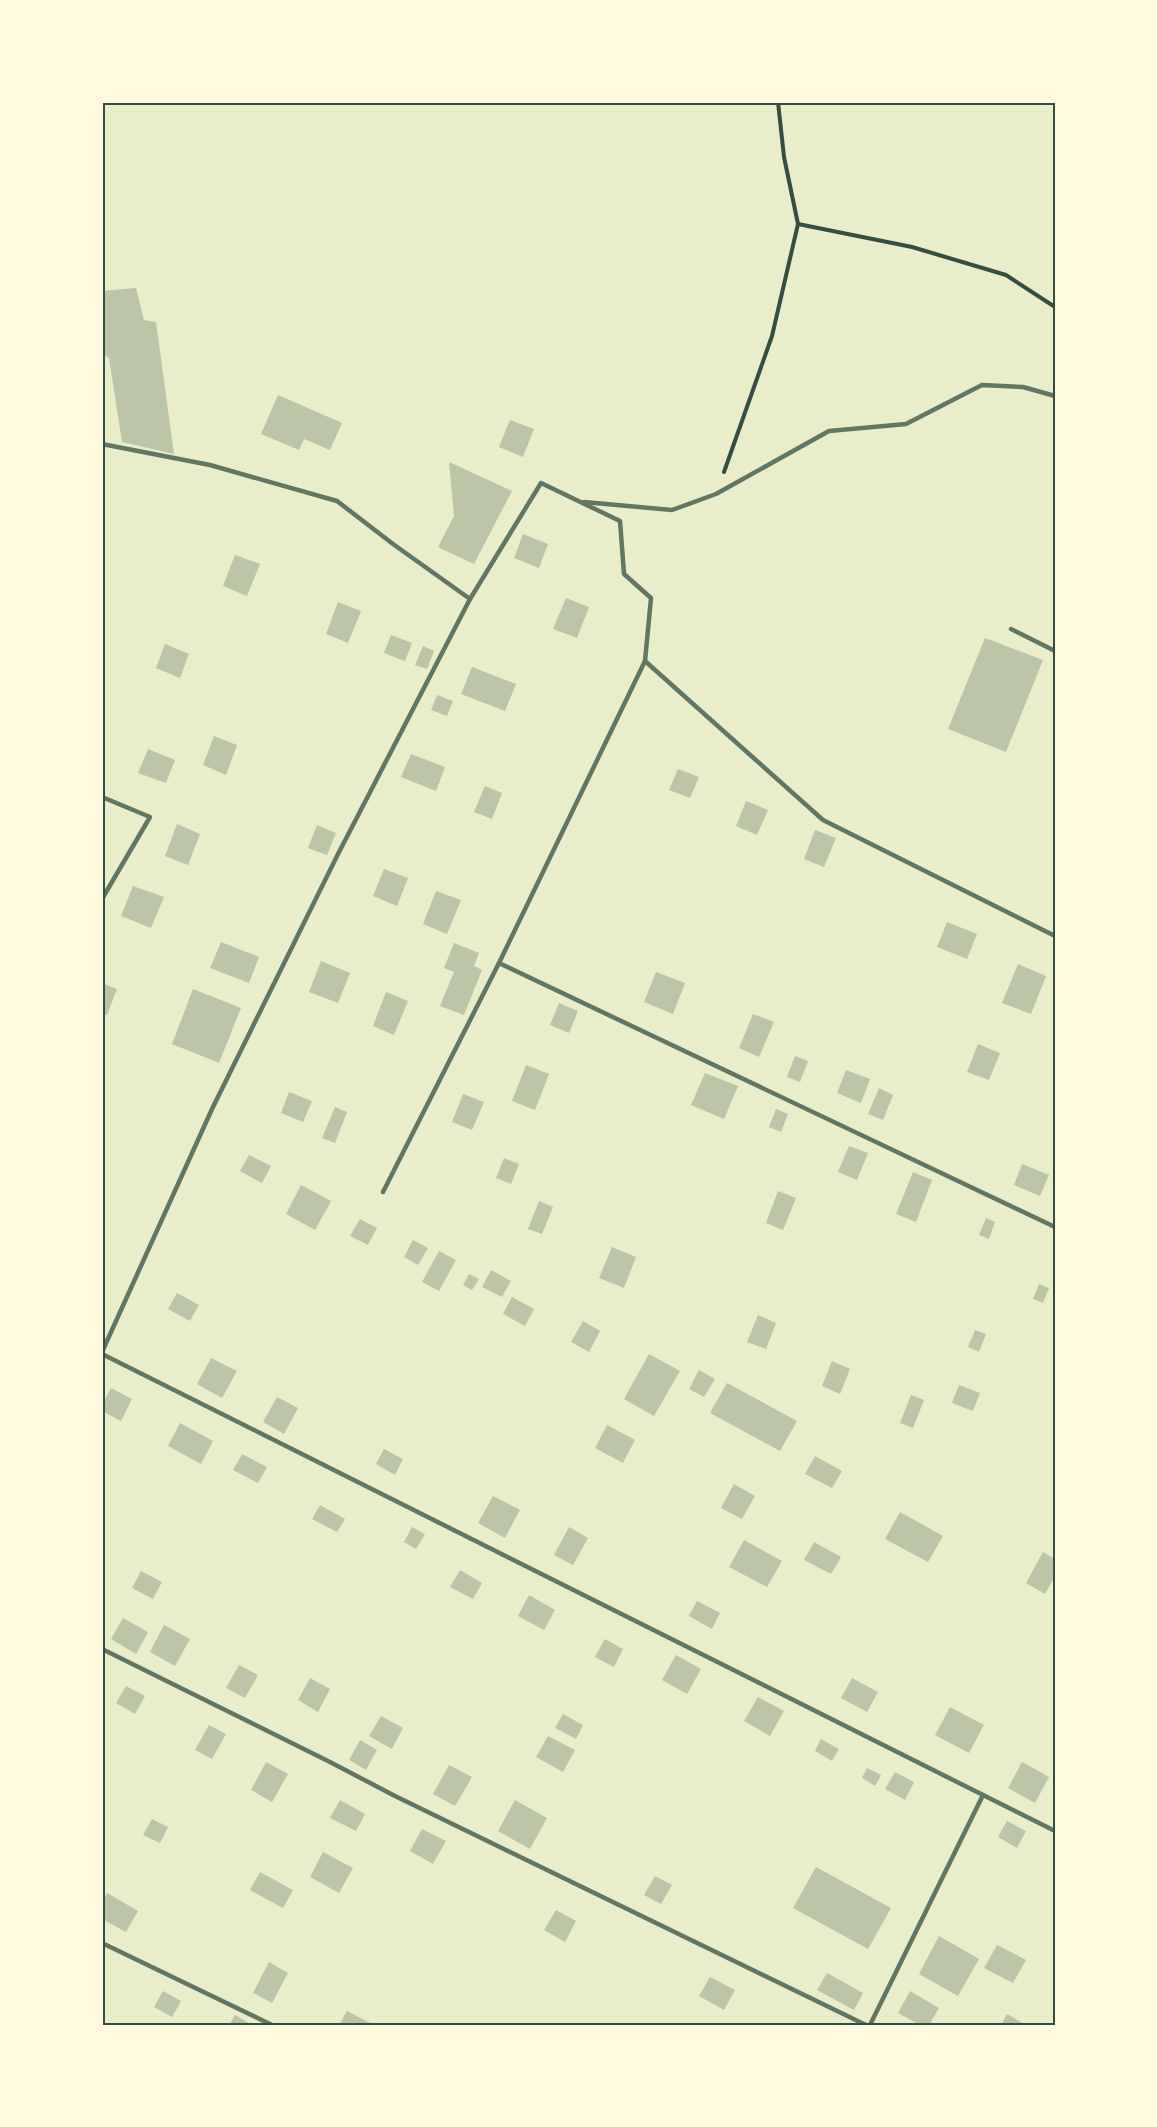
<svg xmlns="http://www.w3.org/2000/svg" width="1157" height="2127" font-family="'Source Sans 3',sans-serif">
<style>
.building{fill:#bcc5a7}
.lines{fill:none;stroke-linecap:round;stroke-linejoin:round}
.path{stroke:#344e41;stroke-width:4}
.service{stroke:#617663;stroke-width:4.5}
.neatline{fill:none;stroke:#344e41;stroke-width:2}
</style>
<rect width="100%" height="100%" fill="#e9edc9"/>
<g class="building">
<polygon points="136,288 144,320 156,322 174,454 122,442 109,358 102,354 102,291"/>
<polygon points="278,395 342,423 330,450 304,439 299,450 261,434"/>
<polygon points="510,420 534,429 523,457 499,447"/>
<polygon points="449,462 512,491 474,564 438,547 454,516"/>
<polygon points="523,534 548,544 539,568 514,558"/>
<polygon points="235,555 260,564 247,596 223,586"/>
<polygon points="566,598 589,607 577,638 553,629"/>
<polygon points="338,602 361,611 348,643 326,634"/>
<polygon points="391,635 412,643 405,661 384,653"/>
<polygon points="985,638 1043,660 1006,752 948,729"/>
<polygon points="165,644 189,654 180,678 156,668"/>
<polygon points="423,646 434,651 427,669 415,665"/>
<polygon points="472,667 516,684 505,711 461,694"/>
<polygon points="437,695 453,701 447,716 431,710"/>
<polygon points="214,736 237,745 226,775 203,765"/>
<polygon points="148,749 175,760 166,783 138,773"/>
<polygon points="411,754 445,767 436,791 401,777"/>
<polygon points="678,769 699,777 690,798 669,790"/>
<polygon points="485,786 502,793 492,819 474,812"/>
<polygon points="746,801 768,810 757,835 736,826"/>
<polygon points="177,824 200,834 188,865 165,856"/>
<polygon points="317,825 336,833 327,855 308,848"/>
<polygon points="815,830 836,838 824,867 804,859"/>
<polygon points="384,869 408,878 397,906 373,896"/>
<polygon points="133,886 164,897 151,928 121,916"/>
<polygon points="436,891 461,900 447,934 423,924"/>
<polygon points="947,922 977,934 967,959 937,947"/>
<polygon points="221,942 259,957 249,983 210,968"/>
<polygon points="454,943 479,953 474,966 482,970 464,1015 440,1006 454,972 444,968"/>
<polygon points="321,961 350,973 338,1003 309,992"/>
<polygon points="1018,964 1046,976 1031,1014 1002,1003"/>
<polygon points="656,972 685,983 673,1014 644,1002"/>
<polygon points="102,983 117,989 107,1015 102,1014"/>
<polygon points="193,989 241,1008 219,1063 172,1044"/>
<polygon points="386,992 408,1001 394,1035 373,1026"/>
<polygon points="559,1003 578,1011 569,1033 550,1025"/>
<polygon points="753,1014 774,1022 759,1057 739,1048"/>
<polygon points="978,1044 1000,1053 989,1080 967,1072"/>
<polygon points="795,1056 808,1061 800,1082 787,1077"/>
<polygon points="526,1065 549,1074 535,1110 512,1101"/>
<polygon points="846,1070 870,1079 861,1103 837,1093"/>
<polygon points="705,1073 738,1086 724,1119 691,1105"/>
<polygon points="879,1088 893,1095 883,1120 868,1114"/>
<polygon points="289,1092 312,1101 303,1122 281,1113"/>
<polygon points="463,1094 484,1102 472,1130 452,1122"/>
<polygon points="335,1107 347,1112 335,1143 322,1138"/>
<polygon points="776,1109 788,1114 781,1132 769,1127"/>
<polygon points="849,1146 868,1153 857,1180 838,1172"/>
<polygon points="249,1155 271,1166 262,1183 240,1171"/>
<polygon points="504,1158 519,1164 511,1184 496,1178"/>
<polygon points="1022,1164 1049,1175 1040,1196 1014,1185"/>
<polygon points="913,1172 932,1180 916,1222 896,1214"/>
<polygon points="301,1185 331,1201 315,1230 286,1214"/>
<polygon points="778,1191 796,1198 783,1230 766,1223"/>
<polygon points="539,1201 553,1207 542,1234 528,1229"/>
<polygon points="986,1218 995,1222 989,1239 979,1235"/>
<polygon points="360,1219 377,1228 368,1245 350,1236"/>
<polygon points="413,1240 428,1248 418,1265 404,1257"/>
<polygon points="612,1247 636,1257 624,1288 599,1278"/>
<polygon points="439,1251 456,1260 439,1291 422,1282"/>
<polygon points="491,1270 511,1281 502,1297 482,1287"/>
<polygon points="469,1274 479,1279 472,1290 463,1285"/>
<polygon points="1039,1284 1049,1288 1043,1303 1033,1299"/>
<polygon points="177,1293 199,1305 190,1321 168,1309"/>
<polygon points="512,1297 534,1309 525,1326 503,1314"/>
<polygon points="758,1315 776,1323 766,1349 747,1342"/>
<polygon points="583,1321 600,1331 589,1352 571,1342"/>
<polygon points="975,1330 986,1334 979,1352 968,1347"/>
<polygon points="649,1354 680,1371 654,1416 624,1399"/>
<polygon points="211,1358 237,1371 222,1398 197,1384"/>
<polygon points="832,1361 850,1369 840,1394 822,1386"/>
<polygon points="699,1370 715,1379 704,1397 689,1389"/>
<polygon points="727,1383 797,1421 780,1451 710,1413"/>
<polygon points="959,1385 980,1393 973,1411 952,1403"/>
<polygon points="111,1388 132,1399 121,1421 102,1411 102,1405"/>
<polygon points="911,1395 924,1400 913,1428 900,1423"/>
<polygon points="277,1397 298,1408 284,1434 263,1422"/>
<polygon points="180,1423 213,1441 201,1464 168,1446"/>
<polygon points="607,1425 635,1440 623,1463 595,1448"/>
<polygon points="384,1449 403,1459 395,1475 376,1464"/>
<polygon points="242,1454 267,1467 258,1483 233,1470"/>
<polygon points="815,1456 842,1471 832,1488 805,1474"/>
<polygon points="734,1484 755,1496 742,1519 721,1508"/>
<polygon points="493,1496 520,1510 505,1538 478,1523"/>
<polygon points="320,1505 345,1519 337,1532 312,1519"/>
<polygon points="900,1512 943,1536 928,1562 885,1539"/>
<polygon points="412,1527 425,1534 416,1549 404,1542"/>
<polygon points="569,1527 588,1538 573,1565 554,1555"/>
<polygon points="744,1540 782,1561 767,1587 729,1567"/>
<polygon points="814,1542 841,1557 831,1574 804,1560"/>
<polygon points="1043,1552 1055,1559 1055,1576 1045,1594 1026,1583"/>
<polygon points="460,1570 482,1583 473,1599 450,1587"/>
<polygon points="141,1571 162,1582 153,1599 132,1588"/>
<polygon points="529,1595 555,1610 544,1630 518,1616"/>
<polygon points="697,1601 720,1613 712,1629 689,1616"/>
<polygon points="123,1618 148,1632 136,1654 111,1639"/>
<polygon points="164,1625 190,1639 175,1666 150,1652"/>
<polygon points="605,1639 623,1649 614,1667 595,1657"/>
<polygon points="676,1655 701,1669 687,1694 662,1680"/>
<polygon points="239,1665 258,1675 245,1698 226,1688"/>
<polygon points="310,1678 330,1689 318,1712 298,1700"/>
<polygon points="852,1678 878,1692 867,1712 841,1698"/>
<polygon points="126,1686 145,1696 135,1714 116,1703"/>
<polygon points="758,1697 784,1711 770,1736 744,1721"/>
<polygon points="950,1707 984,1725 969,1753 935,1735"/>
<polygon points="563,1714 583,1725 576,1739 555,1728"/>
<polygon points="381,1716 403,1728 392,1749 369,1736"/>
<polygon points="209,1725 226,1734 212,1759 195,1750"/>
<polygon points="548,1736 575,1750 563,1772 536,1757"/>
<polygon points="821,1739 839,1749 832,1761 815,1751"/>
<polygon points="360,1740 377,1750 366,1770 349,1760"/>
<polygon points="266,1762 288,1774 272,1802 251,1790"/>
<polygon points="1022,1762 1049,1777 1035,1803 1008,1788"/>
<polygon points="449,1765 472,1777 455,1806 433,1794"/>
<polygon points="867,1768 881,1775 875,1786 862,1778"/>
<polygon points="895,1772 914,1782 905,1800 885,1789"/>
<polygon points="340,1800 365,1814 356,1831 330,1818"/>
<polygon points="515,1800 547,1818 530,1849 498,1831"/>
<polygon points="152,1819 168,1827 160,1843 143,1835"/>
<polygon points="1007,1821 1026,1831 1017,1848 998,1837"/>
<polygon points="422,1829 446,1841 433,1864 410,1851"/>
<polygon points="323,1852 353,1868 339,1893 310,1877"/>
<polygon points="816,1867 891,1908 868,1949 793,1908"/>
<polygon points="260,1872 293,1890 283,1908 250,1890"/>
<polygon points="655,1876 672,1885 661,1904 644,1895"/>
<polygon points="107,1893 138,1911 126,1932 102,1919 102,1903"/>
<polygon points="556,1910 576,1921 565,1942 544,1930"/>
<polygon points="939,1936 979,1959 958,1996 919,1974"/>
<polygon points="997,1945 1026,1960 1013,1983 984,1968"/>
<polygon points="269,1962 288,1973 272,2003 253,1993"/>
<polygon points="827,1973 863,1993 854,2010 817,1990"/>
<polygon points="710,1977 735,1990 724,2010 699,1996"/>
<polygon points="163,1991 181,2001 172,2017 154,2007"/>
<polygon points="910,1991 939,2008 929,2025 920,2025 898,2013"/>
<polygon points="347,2011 374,2025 339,2025"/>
<polygon points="1007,2014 1026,2025 1001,2025"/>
<polygon points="235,2015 252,2025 229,2025"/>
</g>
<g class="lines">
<g class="path">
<polyline points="798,224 912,247 1006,275 1055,307"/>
<polyline points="724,472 772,336 798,224 784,157 778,102"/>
</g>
<g class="service">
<polyline points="102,444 210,465 337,501 393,544 470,599"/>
<polyline points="584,502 672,510 716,494 829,431 906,424 982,385 1023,387 1055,396"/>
<polyline points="1011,629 1055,651"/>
<polyline points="645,661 823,820 1055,936"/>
<polyline points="102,797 150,817 102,899"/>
<polyline points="499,963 1055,1227"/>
<polyline points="102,1352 212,1109 337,856 470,599 541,483 620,521 624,574 651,598 645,661 499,963 383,1192"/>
<polyline points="102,1354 1055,1831"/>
<polyline points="102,1649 330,1762 395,1796 866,2025"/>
<polyline points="102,1943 272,2025"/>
<polyline points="870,2025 983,1795"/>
</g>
</g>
<rect width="1157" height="2127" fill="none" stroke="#fefae0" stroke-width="207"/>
<rect x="104" y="104" width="950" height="1920" class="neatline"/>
</svg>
